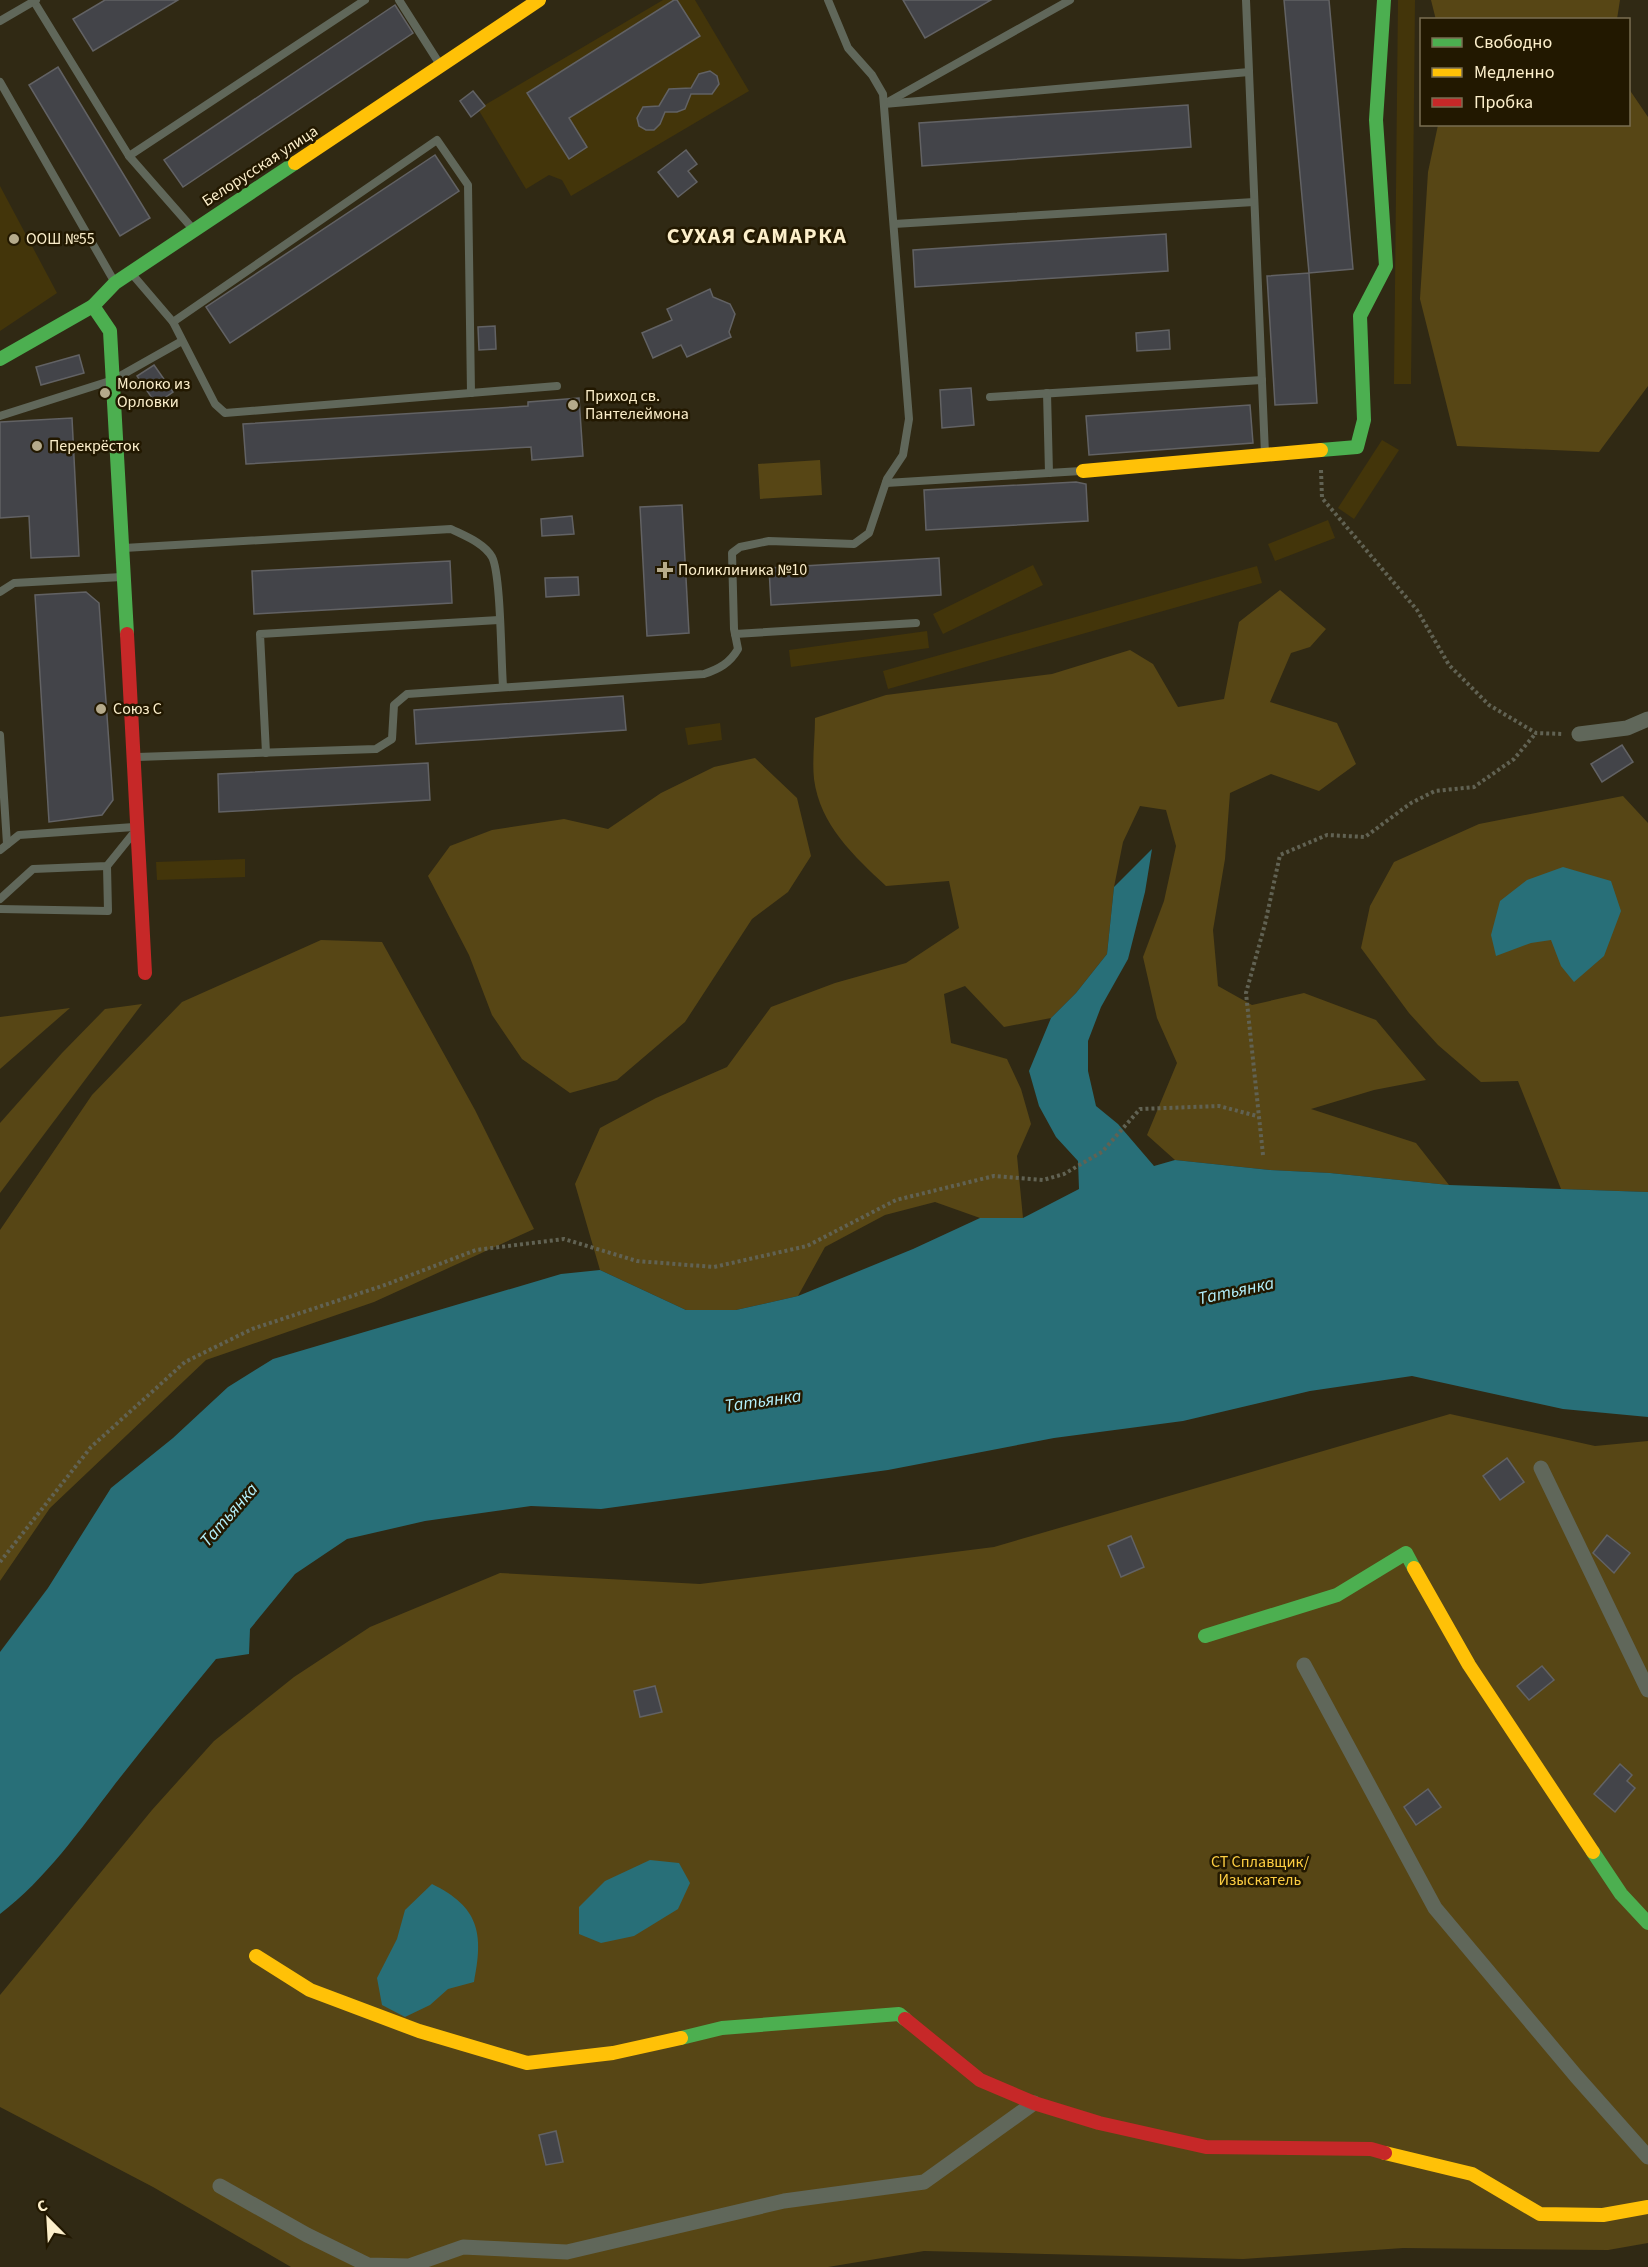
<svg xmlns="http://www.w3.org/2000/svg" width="1648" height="2267" font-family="'Source Sans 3',sans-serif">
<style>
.built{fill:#43350a}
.green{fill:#574615}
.water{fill:#286f78}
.building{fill:#434449;stroke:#626264;stroke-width:1.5}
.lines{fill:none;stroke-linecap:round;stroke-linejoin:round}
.path{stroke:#616253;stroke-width:4;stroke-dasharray:3 3;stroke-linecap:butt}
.lane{stroke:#60675a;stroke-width:8}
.street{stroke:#60675a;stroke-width:15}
.fast{stroke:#4caf50;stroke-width:14}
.slow{stroke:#ffc107;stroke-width:14}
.jam{stroke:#c62828;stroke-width:14}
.poi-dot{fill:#b5aa8b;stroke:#221800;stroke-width:2}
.labels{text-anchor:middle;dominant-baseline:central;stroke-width:5;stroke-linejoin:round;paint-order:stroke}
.street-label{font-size:16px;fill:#fcefcb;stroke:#221800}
.poi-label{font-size:16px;fill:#fcefcb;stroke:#221800;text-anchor:start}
.park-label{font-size:16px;fill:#fdce42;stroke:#221800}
.water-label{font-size:18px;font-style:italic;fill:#b3f0fb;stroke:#221800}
.district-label{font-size:22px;font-weight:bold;letter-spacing:1.5px;fill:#fcefcb;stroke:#221800}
</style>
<rect width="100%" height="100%" fill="#302914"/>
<g class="built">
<polygon points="663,0 695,0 749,91 571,196 562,180 549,175 526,189 478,109"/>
<polygon points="1398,0 1415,0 1411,384 1394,384"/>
<polygon points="0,186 57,293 0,331"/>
<polygon points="1382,440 1399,450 1354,519 1338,508"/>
<polygon points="1328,520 1335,538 1275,561 1268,544"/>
<polygon points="1033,565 1043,585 943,634 933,614"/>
<polygon points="1257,566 1262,583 888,689 883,671"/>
<polygon points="927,631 929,648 791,667 789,650"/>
<polygon points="720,723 722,740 688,745 685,728"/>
<polygon points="245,859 245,877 157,880 156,862"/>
</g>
<g class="green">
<polygon points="1431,0 1620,0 1617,19 1436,20"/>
<polygon points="1629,89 1648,117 1648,386 1599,452 1457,446 1420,299 1428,172 1438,125 1628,124"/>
<polygon points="820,460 822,495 760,499 758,464"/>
<path d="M1280,590L1326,629L1310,647L1291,653L1270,702L1337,723L1356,764L1319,791L1271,774L1230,793L1225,859L1213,930L1218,986L1252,1005L1304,993L1376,1020L1426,1080L1374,1090L1311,1109L1416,1143L1449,1185L1330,1173L1270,1170L1175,1160L1147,1135L1177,1063L1157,1018L1143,957L1164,901L1176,846L1166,810L1140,806L1123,842L1114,887L1107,954L1076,993L1051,1018L1004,1027L965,986L944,994L951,1043L1007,1059L1021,1089L1031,1124L1017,1156L1023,1218H980L935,1202L885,1215L825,1247L798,1296L736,1310H686L600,1270L575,1184L600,1128L656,1098L727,1067L771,1007L835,983L906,963L959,928L949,881L886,886C854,856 820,825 814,779C812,760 815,738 815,718L886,695L1052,674L1130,650L1153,664L1178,707L1224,699L1239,622Z"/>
<polygon points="755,758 797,798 811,856 788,892 752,919 685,1022 617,1080 570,1093 522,1059 492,1015 469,955 428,876 450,846 492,830 564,819 608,829 661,793 714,767"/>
<polygon points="1623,796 1648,823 1648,1192 1561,1189 1518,1081 1481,1082 1438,1045 1409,1013 1361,948 1370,906 1394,862 1479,824"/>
<polygon points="321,940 382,942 475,1110 534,1229 374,1302 206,1360 50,1508 0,1581 0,1230 92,1095 182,1002"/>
<polygon points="142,1004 0,1193 0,1123 62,1053 105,1009"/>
<polygon points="70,1008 0,1069 0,1017"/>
<polygon points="1450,1414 1595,1446 1648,1441 1648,2243 1608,2250 1403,2248 1243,2259 924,2251 828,2267 291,2267 153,2187 0,2107 0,1995 152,1810 214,1741 294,1677 370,1627 500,1573 700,1584 994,1547"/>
</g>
<g class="water">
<path d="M1152,849L1145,892L1128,959L1101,1007L1088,1041V1071L1096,1106L1118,1124L1154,1166L1175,1160L1270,1170L1330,1173L1449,1185L1648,1192V1417L1563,1409L1412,1376L1310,1391L1183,1421L1054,1438L888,1470L601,1509L531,1506L425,1521L347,1539L295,1574L250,1629L249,1654L216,1659C182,1700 148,1742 115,1784C80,1830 46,1879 0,1914V1652L48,1588L111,1488L173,1438L228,1387L273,1359L561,1274L600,1270L686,1310H736L798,1296L913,1249L980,1218H1023L1079,1189L1078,1161L1056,1137L1039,1106L1029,1071L1051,1018L1076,993L1107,954L1114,887Z"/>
<polygon points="1563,867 1611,881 1621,911 1604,956 1574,982 1561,966 1551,940 1531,943 1496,956 1491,935 1500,901 1527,880"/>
<polygon points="650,1860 679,1863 690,1883 678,1909 634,1936 601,1943 579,1934 579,1907 605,1881"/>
<path d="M432,1884C479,1907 484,1933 474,1982L448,1989L430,2005L405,2017L382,2005L377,1978L397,1939L405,1910Z"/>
</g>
<g class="building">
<polygon points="105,0 178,0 93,51 73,19"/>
<polygon points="674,0 677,0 700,36 569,118 587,147 569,159 527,93"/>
<polygon points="903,0 991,0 925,38"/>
<polygon points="1284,0 1329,0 1353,269 1309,273"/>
<polygon points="395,5 413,33 183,187 164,160"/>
<polygon points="58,67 150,218 120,236 29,85"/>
<polygon points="710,71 717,76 719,84 712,94 691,94 685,109 677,112 665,112 660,124 654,130 646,130 639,126 637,118 643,107 659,106 669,89 691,88 699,74"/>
<polygon points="473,91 485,106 471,117 460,101"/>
<polygon points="1188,105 1191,147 922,166 919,123"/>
<polygon points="686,150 697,164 688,171 697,182 678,197 658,172"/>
<polygon points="435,155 459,191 230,343 206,307"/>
<polygon points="1166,234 1168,271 915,287 913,250"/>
<polygon points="1309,273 1317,403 1275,405 1267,276"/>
<polygon points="710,289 713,297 730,304 735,314 729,332 731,337 687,357 681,345 653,358 642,333 672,320 667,309"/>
<polygon points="495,326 496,349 479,350 478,327"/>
<polygon points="1169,330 1170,349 1137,351 1136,333"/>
<polygon points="79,355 84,373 41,385 36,367"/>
<polygon points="154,365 173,392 156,404 137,376"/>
<polygon points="971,388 974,425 942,428 940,390"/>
<polygon points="579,398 583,456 532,460 531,447 246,464 243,424 528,406 528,402"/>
<polygon points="1250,405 1253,443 1089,455 1086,416"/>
<polygon points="72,418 79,556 31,558 29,516 0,518 0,422"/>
<polygon points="1076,482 1086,484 1088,521 926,530 924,490"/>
<polygon points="682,505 689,633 647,636 640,507"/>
<polygon points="572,516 574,534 542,536 541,519"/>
<polygon points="939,558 941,595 771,605 769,568"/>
<polygon points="450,561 452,603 254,614 252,571"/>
<polygon points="578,577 579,595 546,597 545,578"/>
<polygon points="86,592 99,603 113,800 102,815 49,822 35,595"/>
<polygon points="623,696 626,730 416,744 414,710"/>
<polygon points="1622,745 1633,762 1602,782 1591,764"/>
<polygon points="428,763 430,800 219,812 218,774"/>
<polygon points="1507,1458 1524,1482 1500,1500 1483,1476"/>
<polygon points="1607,1535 1630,1553 1614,1573 1593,1553"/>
<polygon points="1131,1536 1144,1567 1121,1577 1108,1546"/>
<polygon points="1542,1666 1554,1680 1529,1700 1517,1686"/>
<polygon points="655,1686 662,1712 640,1717 634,1691"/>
<polygon points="1620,1764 1632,1775 1627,1781 1635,1788 1615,1812 1594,1794"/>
<polygon points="1428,1789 1441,1807 1416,1825 1404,1807"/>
<polygon points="556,2131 563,2162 546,2165 539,2135"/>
</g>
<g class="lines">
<g class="path">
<polyline points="1321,470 1322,498 1417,610 1449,665 1489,705 1536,733 1563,734"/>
<polyline points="1263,1155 1246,993 1265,924 1280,855 1327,835 1365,837 1411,803 1435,791 1474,787 1514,759 1536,733"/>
<polyline points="0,1562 91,1447 185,1362 252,1329 385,1285 476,1250 564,1239 637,1261 714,1267 807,1246 896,1200 994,1176 1043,1180 1064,1174 1102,1152 1140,1109 1219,1106 1257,1116"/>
</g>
<g class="lane">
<polyline points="33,0 129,156 193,229"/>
<polyline points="399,0 439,63"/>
<polyline points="1246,0 1265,454"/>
<polyline points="0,21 36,0"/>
<polyline points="0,82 114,281"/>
<polyline points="888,102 1070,0"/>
<polyline points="884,104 1249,72"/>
<polyline points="129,156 365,0"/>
<polyline points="894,224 1254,202"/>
<polyline points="132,274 173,322 215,404 225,413 557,386"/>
<polyline points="173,322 437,140 468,185 471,393"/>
<polyline points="1047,393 1049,473"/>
<polyline points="990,397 1262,380"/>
<polyline points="0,416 113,380 182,341"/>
<polyline points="886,483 1081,471"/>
<path d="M124,548L451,529C465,536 484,543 492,557C501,574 501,662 503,686"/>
<polyline points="0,592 14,583 122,577"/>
<polyline points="735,634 916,623"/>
<polyline points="0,735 7,844"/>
<polyline points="266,753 260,634 499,620"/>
<path d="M137,757L376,749L392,739L394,705L407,694L704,674C719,669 730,663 738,649L734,629L732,553L740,547L769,541L854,544L869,533L887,479L903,455L909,419L883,94L872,75L848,48L828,0"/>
<polyline points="0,850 19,835 134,827"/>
<polyline points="0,899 33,869 107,866 132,835"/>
<polyline points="0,909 108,911 107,866"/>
</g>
<g class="street">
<polyline points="1579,734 1627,728 1648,719"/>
<polyline points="1541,1468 1648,1690"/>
<polyline points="1304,1665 1435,1908 1576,2076 1648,2157"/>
<polyline points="220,2186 307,2235 368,2265 409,2266 463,2247 567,2252 784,2201 924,2182 1034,2103"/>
</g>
<g class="fast">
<polyline points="93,306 110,331 127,634"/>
<polyline points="0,359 93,306 115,283 295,163"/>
<polyline points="1321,450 1357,447 1364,420 1360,316 1386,266 1376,120 1384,0"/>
<polyline points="1205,1636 1337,1595 1406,1553 1414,1568"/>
<polyline points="1593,1852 1621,1894 1648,1923"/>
<polyline points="681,2038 722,2028 899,2014 905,2019"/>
</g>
<g class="slow">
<polyline points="295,163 539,0"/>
<polyline points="1083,471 1321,450"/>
<polyline points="1414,1568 1469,1665 1593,1852"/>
<polyline points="256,1956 310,1990 419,2031 527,2063 613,2053 681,2038"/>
<polyline points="1385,2153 1472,2174 1540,2214 1603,2215 1648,2207"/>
</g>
<g class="jam">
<polyline points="127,634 145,973"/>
<polyline points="905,2019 980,2080 1034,2103 1099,2123 1206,2147 1371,2149 1385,2153"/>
</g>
</g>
<g class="poi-dot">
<circle cx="14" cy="239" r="6"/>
<circle cx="105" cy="393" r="6"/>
<circle cx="573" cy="405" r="6"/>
<circle cx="37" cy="446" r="6"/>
<path d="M662 561h6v6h6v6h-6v6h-6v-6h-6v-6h6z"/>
<circle cx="101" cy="709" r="6"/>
</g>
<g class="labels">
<g class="street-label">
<text transform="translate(260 166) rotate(-33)">Белорусская улица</text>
</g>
<g class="poi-label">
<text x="26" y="239">ООШ №55</text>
<text x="117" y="384">Молоко из<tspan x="117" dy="18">Орловки</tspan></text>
<text x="585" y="396">Приход св.<tspan x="585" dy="18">Пантелеймона</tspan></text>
<text x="49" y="446">Перекрёсток</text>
<text x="678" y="570">Поликлиника №10</text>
<text x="113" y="709">Союз С</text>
</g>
<g class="park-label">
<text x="1260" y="1862">СТ Сплавщик/<tspan x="1260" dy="18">Изыскатель</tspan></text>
</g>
<g class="water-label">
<text transform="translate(1236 1291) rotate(-12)">Татьянка</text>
<text transform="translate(763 1401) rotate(-8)">Татьянка</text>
<text transform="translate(229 1515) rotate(-49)">Татьянка</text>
</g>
<g class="district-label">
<text x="757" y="236">СУХАЯ САМАРКА</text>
</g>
</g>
<rect x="1420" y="18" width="210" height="108" fill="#221800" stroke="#796e51" stroke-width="1.5"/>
<rect x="1432" y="38" width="30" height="9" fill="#4caf50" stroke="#796e51" stroke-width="1.5"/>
<text x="1474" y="48" font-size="18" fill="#fcefcb">Свободно</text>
<rect x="1432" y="68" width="30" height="9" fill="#ffc107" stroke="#796e51" stroke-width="1.5"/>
<text x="1474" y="78" font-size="18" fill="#fcefcb">Медленно</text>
<rect x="1432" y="98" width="30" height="9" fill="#c62828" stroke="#796e51" stroke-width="1.5"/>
<text x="1474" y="108" font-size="18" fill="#fcefcb">Пробка</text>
<g transform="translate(48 2219) rotate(336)" stroke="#221800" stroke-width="4.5" paint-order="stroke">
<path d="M0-4.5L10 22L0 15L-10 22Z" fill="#fcefcb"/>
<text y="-9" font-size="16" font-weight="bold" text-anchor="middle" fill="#fcefcb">С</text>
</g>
</svg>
